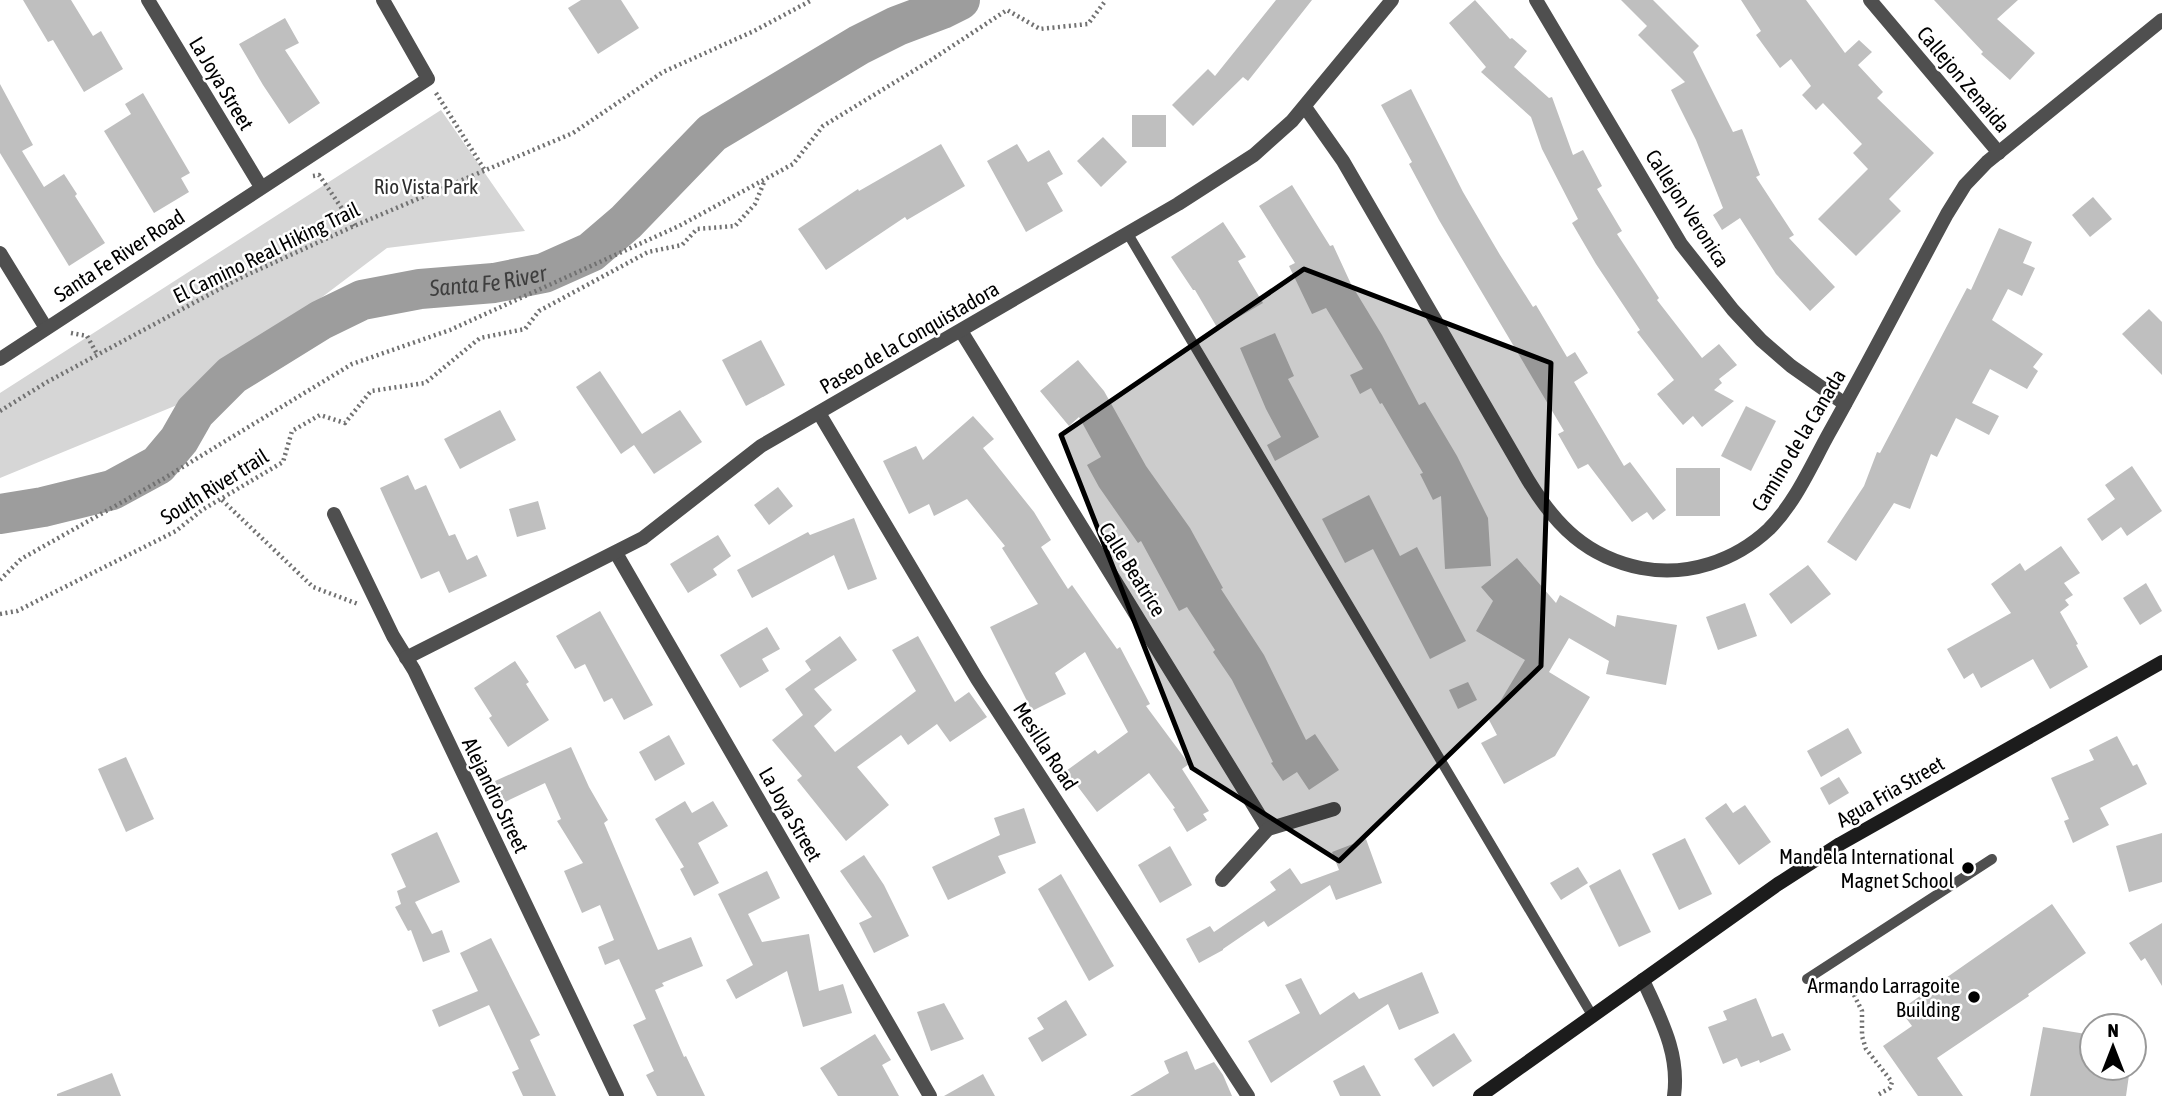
<svg xmlns="http://www.w3.org/2000/svg" width="2162" height="1096" font-family="'Asap Condensed',sans-serif">
<style>
.green{fill:#d6d6d6}
.lines{fill:none;stroke-linecap:round;stroke-linejoin:round}
.river{stroke:#9d9d9d;stroke-width:40}
.building{fill:#bfbfbf}
.path{stroke:#717171;stroke-width:4.5;stroke-dasharray:2 3.5;stroke-linecap:butt}
.lane{stroke:#4f4f4f;stroke-width:10}
.street{stroke:#4f4f4f;stroke-width:14}
.secondary{stroke:#1c1c1c;stroke-width:14}
.marked{fill:#000;fill-opacity:0.2;stroke:#000;stroke-width:5;stroke-linejoin:round}
.poi-dot{fill:#000;stroke:#fff;stroke-width:2.5}
.labels{text-anchor:middle;dominant-baseline:central;stroke-width:5;stroke-linejoin:round;paint-order:stroke}
.street-label{font-size:21px;fill:#000;stroke:#fff}
.park-label{font-size:21px;fill:#2d2d2d;stroke:#fff}
.poi-label{font-size:21px;fill:#000;stroke:#fff;text-anchor:end}
.water-label{font-size:23px;font-style:italic;fill:#3e3e3e;stroke:#fff}
</style>
<rect width="100%" height="100%" fill="#fff"/>
<polygon class="green" points="441,110 525,231 387,248 182,403 0,478 0,393"/>
<g class="lines">
<path class="river" id="s1" d="M0,514L43,507L112,490L158,465L179,440L195,412L232,375L321,320L362,300L420,289L494,283L544,273L591,252L626,222L712,133L859,45L897,26L942,9L960,0"/>
</g>
<g class="building">
<polygon points="23,0 71,0 93,36 101,31 123,69 84,92 53,40 48,42"/>
<polygon points="581,0 621,0 639,28 598,54 568,8"/>
<polygon points="1276,0 1312,0 1248,81 1243,77 1193,126 1172,105 1208,69 1215,76"/>
<polygon points="1475,0 1510,39 1512,38 1527,51 1514,67 1549,98 1552,97 1573,155 1583,150 1602,186 1597,189 1622,231 1617,234 1659,298 1657,300 1702,358 1719,344 1737,365 1719,379 1722,383 1714,390 1734,401 1702,427 1693,416 1683,425 1657,394 1674,380 1637,332 1640,330 1596,264 1572,223 1578,219 1542,149 1531,117 1481,72 1486,67 1449,23"/>
<polygon points="1621,0 1653,0 1699,46 1693,52 1733,132 1742,129 1760,175 1756,177 1794,235 1789,238 1835,287 1810,311 1776,274 1740,218 1722,230 1713,215 1723,208 1696,140 1671,90 1685,82 1638,35 1647,26"/>
<polygon points="1741,0 1806,0 1845,53 1859,40 1872,52 1858,65 1883,92 1877,98 1934,153 1889,199 1901,211 1856,256 1818,219 1868,169 1853,153 1862,144 1823,103 1816,110 1802,95 1811,86 1791,59 1780,68 1756,35 1761,31"/>
<polygon points="1934,0 2018,0 1997,19 2035,53 2010,80 1981,54 1983,52"/>
<polygon points="285,18 299,43 285,50 320,103 289,124 263,85 239,44"/>
<polygon points="0,84 33,145 22,151 44,187 64,174 77,194 75,196 105,243 69,266 0,153"/>
<polygon points="1411,89 1463,192 1500,255 1533,307 1536,305 1567,357 1575,352 1588,373 1574,382 1624,466 1630,462 1666,510 1653,520 1647,512 1632,522 1588,464 1578,469 1558,434 1564,431 1439,220 1409,164 1412,162 1381,105"/>
<polygon points="143,93 190,173 181,178 189,192 154,213 104,131 131,114 125,104"/>
<rect x="1132" y="115" width="34" height="32"/>
<polygon points="1103,137 1127,162 1101,187 1077,161"/>
<polygon points="941,144 965,186 907,220 905,217 826,270 798,229 858,189 859,191"/>
<polygon points="1017,144 1028,162 1049,150 1063,174 1047,183 1063,211 1026,232 987,161"/>
<polygon points="1292,185 1330,246 1333,245 1351,284 1382,335 1419,405 1425,402 1457,456 1488,518 1491,566 1445,569 1441,496 1433,500 1420,474 1423,473 1382,403 1380,404 1371,388 1360,394 1350,375 1363,369 1326,308 1312,314 1289,266 1295,263 1259,206"/>
<polygon points="2093,197 2112,219 2090,237 2072,215"/>
<polygon points="1223,222 1246,257 1238,261 1263,303 1218,329 1195,290 1193,290 1171,257"/>
<polygon points="1999,228 2032,242 2023,263 2035,268 2022,296 2008,289 1992,320 2043,354 2033,367 2038,371 2027,389 1990,369 1972,403 1999,416 1989,435 1956,418 1937,457 1931,454 1910,509 1894,503 1856,561 1827,542 1864,486 1877,452 1880,453 1967,288 1971,290"/>
<polygon points="2149,309 2162,322 2162,375 2122,334"/>
<polygon points="1275,333 1294,376 1288,379 1319,437 1275,461 1267,445 1281,437 1266,409 1240,348"/>
<polygon points="761,340 785,385 746,406 722,360"/>
<polygon points="1078,360 1104,391 1146,466 1190,528 1223,588 1221,589 1264,655 1306,740 1315,734 1339,770 1309,790 1297,772 1283,781 1271,763 1273,762 1232,680 1213,652 1215,650 1187,607 1179,611 1141,541 1138,543 1099,487 1087,465 1101,457 1079,417 1069,426 1040,391"/>
<polygon points="600,371 642,434 680,410 702,442 654,474 634,445 621,454 576,387"/>
<polygon points="1746,406 1776,421 1751,471 1721,456"/>
<polygon points="500,410 516,440 460,469 444,439"/>
<polygon points="973,416 994,439 983,448 1034,512 1051,540 1041,547 1068,589 1072,585 1117,649 1120,647 1150,704 1146,706 1189,764 1182,769 1209,811 1203,814 1207,820 1187,832 1173,809 1175,808 1149,773 1097,812 1066,771 1095,750 1098,754 1128,732 1085,652 1055,673 1066,694 1032,711 990,627 1038,604 1002,548 1005,546 967,499 934,516 929,504 909,514 883,461 916,446 923,460"/>
<polygon points="2132,466 2162,511 2127,536 2121,527 2102,541 2087,519 2115,499 2105,485"/>
<rect x="1676" y="468" width="44" height="48"/>
<polygon points="408,475 415,490 426,485 449,536 455,534 467,560 477,555 487,576 449,593 439,571 421,579 380,488"/>
<polygon points="778,487 793,506 769,525 754,505"/>
<polygon points="1369,495 1400,556 1417,547 1466,641 1430,659 1373,549 1345,563 1322,519"/>
<polygon points="538,501 546,529 517,537 509,509"/>
<polygon points="854,518 877,579 848,590 834,555 752,598 737,570 808,532 810,535"/>
<polygon points="718,535 731,556 713,569 717,575 688,593 670,564"/>
<polygon points="2061,546 2080,573 2064,583 2073,595 2065,600 2069,605 2060,612 2078,644 2076,645 2088,667 2050,689 2033,659 1981,688 1973,673 1964,679 1947,649 2011,613 1991,584 2020,563 2025,571"/>
<polygon points="1517,558 1556,603 1560,595 1615,627 1617,615 1677,625 1666,685 1606,674 1609,661 1569,638 1549,672 1590,697 1555,756 1504,784 1481,743 1497,735 1489,720 1525,660 1476,631 1493,601 1481,587"/>
<polygon points="1808,565 1831,594 1791,624 1769,594"/>
<polygon points="2146,583 2162,611 2140,625 2123,598"/>
<polygon points="1745,603 1757,636 1718,650 1706,617"/>
<polygon points="600,611 653,705 624,720 612,698 604,702 585,664 575,669 556,636"/>
<polygon points="767,627 780,649 762,659 769,671 740,688 720,655"/>
<polygon points="840,636 857,660 814,689 832,710 814,726 835,752 916,691 892,650 918,636 955,702 969,692 987,717 950,742 937,724 908,745 901,735 857,767 889,805 846,841 797,780 802,776 772,740 803,715 785,689 811,670 805,661"/>
<polygon points="515,661 529,682 526,684 549,720 508,747 489,718 492,716 474,688"/>
<polygon points="1468,682 1477,700 1458,709 1449,690"/>
<polygon points="1848,728 1862,753 1821,777 1807,751"/>
<polygon points="669,735 685,764 655,781 639,752"/>
<polygon points="2117,736 2133,766 2137,764 2147,784 2100,808 2109,825 2073,843 2064,821 2069,819 2051,778 2094,760 2089,750"/>
<polygon points="571,747 589,787 608,820 604,823 658,950 691,937 703,966 662,983 664,986 655,990 684,1057 686,1056 705,1096 657,1096 646,1075 654,1071 633,1025 646,1019 619,959 605,965 598,947 614,940 600,905 582,913 564,871 583,863 557,821 561,819 545,783 505,802 495,781"/>
<polygon points="126,757 154,819 126,832 98,769"/>
<polygon points="1839,777 1849,793 1829,805 1820,788"/>
<polygon points="685,801 692,813 713,801 728,826 698,843 719,883 694,896 680,869 684,867 655,819"/>
<polygon points="1726,803 1733,813 1745,805 1771,842 1739,865 1705,818"/>
<polygon points="1024,808 1036,843 998,856 1006,873 948,900 932,867 1000,835 994,818"/>
<polygon points="437,832 460,882 415,902 432,934 442,930 450,952 423,962 411,930 408,931 395,907 401,904 397,891 406,887 391,854"/>
<polygon points="2162,833 2162,882 2129,892 2116,846"/>
<polygon points="1685,838 1712,894 1679,910 1652,854"/>
<polygon points="1366,839 1382,883 1336,900 1330,885 1268,927 1264,921 1223,949 1223,950 1199,963 1186,939 1210,926 1214,932 1276,890 1270,882 1290,868 1301,884 1339,870 1332,852"/>
<polygon points="1170,846 1192,885 1160,903 1138,865"/>
<polygon points="864,855 884,885 909,936 874,953 859,923 872,917 840,871"/>
<polygon points="1578,867 1588,883 1561,900 1550,883"/>
<polygon points="1620,869 1651,932 1619,947 1589,886"/>
<polygon points="767,871 780,898 748,914 762,942 809,934 819,991 843,984 852,1013 803,1027 787,971 736,999 726,980 753,965 718,894"/>
<polygon points="1061,874 1114,966 1089,981 1038,889"/>
<polygon points="2052,904 2086,953 2028,994 2029,996 1937,1058 1963,1096 1918,1096 1883,1046 1912,1026 1900,1010"/>
<polygon points="2162,923 2162,986 2145,958 2141,961 2129,943"/>
<polygon points="491,938 540,1035 530,1040 556,1096 523,1096 512,1072 519,1069 489,1005 439,1027 432,1010 478,991 460,953"/>
<polygon points="1422,972 1439,1013 1399,1030 1388,1004 1271,1083 1248,1041 1300,1013 1285,985 1301,978 1320,1015 1354,992 1359,999"/>
<polygon points="1756,998 1772,1037 1783,1033 1791,1050 1760,1063 1759,1060 1741,1067 1737,1058 1723,1064 1708,1027 1727,1020 1723,1011"/>
<polygon points="1066,1000 1087,1035 1042,1062 1028,1038 1044,1029 1037,1018"/>
<polygon points="944,1003 964,1039 931,1051 917,1012"/>
<polygon points="2043,1027 2092,1035 2092,1068 2130,1068 2126,1096 2030,1096"/>
<polygon points="1454,1033 1472,1061 1433,1087 1414,1059"/>
<polygon points="875,1034 891,1060 882,1065 899,1096 838,1096 820,1068"/>
<polygon points="1187,1051 1195,1070 1214,1062 1223,1075 1232,1096 1130,1096 1169,1073 1164,1061"/>
<polygon points="1364,1065 1381,1096 1340,1096 1333,1081"/>
<polygon points="112,1073 121,1096 57,1096 57,1094"/>
<polygon points="983,1074 995,1096 944,1096"/>
</g>
<g class="lines">
<g class="path">
<polyline points="436,93 484,169"/>
<polyline points="313,176 319,175 354,226"/>
<polyline points="71,333 87,336 97,354"/>
<polyline points="0,411 47,382 238,279 354,226 573,133 663,72 754,31 812,0"/>
<polyline points="222,500 313,587 358,604"/>
<polyline points="0,580 21,559 163,479 352,364 450,330 679,226 793,164 823,126 928,62 1007,10 1040,29 1088,24 1106,0"/>
<polyline points="0,614 17,611 176,531 202,510 283,462 292,431 320,415 345,423 371,391 425,383 480,338 525,329 539,311 648,252 682,245 697,229 735,226 755,204 765,180"/>
<polyline points="1854,995 1862,1011 1862,1036 1866,1049 1892,1082 1890,1088 1876,1096"/>
</g>
<g class="lane">
<polyline points="1128,234 1592,1015"/>
<polyline points="1807,979 1992,859"/>
</g>
<g class="street">
<polyline points="148,0 261,187"/>
<polyline points="1536,0 1681,244 1733,310 1761,340 1791,366 1845,404"/>
<polyline points="1870,0 1999,153"/>
<path d="M1305,107L1343,161L1528,480C1556,526 1587,557 1641,568C1687,577 1735,561 1769,529C1795,503 1811,466 1828,435C1869,362 1907,288 1947,214L1965,185L1987,162L2162,20"/>
<polyline points="0,253 46,328"/>
<polyline points="961,331 1268,829"/>
<polyline points="0,359 428,79 383,0"/>
<polyline points="819,413 977,679 1248,1096"/>
<polyline points="334,514 393,636 414,670 617,1096"/>
<polyline points="616,553 930,1096"/>
<polyline points="406,658 643,538 761,446 1178,204 1254,155 1292,121 1392,0"/>
<polyline points="1222,880 1268,829 1334,809"/>
<path d="M1643,980C1660,1018 1680,1053 1674,1096"/>
</g>
<polyline class="secondary" points="1480,1096 1778,884 1840,844 2162,662"/>
</g>
<path class="marked" d="M1304,269L1551,363L1541,666L1339,861L1192,768L1061,435Z"/>
<g class="poi-dot">
<circle cx="1968" cy="868" r="7"/>
<circle cx="1974" cy="997" r="7"/>
</g>
<g class="labels">
<g class="street-label">
<text transform="translate(1964 79) rotate(50)">Callejon Zenaida</text>
<text transform="translate(222 83) rotate(59)">La Joya Street</text>
<text transform="translate(1688 208) rotate(57)">Callejon Veronica</text>
<text transform="translate(266 252) rotate(-26)">El Camino Real Hiking Trail</text>
<text transform="translate(119 255) rotate(-33)">Santa Fe River Road</text>
<text transform="translate(909 337) rotate(-30)">Paseo de la Conquistadora</text>
<text transform="translate(1798 440) rotate(-59)">Camino de la Canada</text>
<text transform="translate(214 486) rotate(-32)">South River trail</text>
<text transform="translate(1133 569) rotate(58)">Calle Beatrice</text>
<text transform="translate(1046 746) rotate(57)">Mesilla Road</text>
<text transform="translate(1890 791) rotate(-30)">Agua Fria Street</text>
<text transform="translate(496 795) rotate(64)">Alejandro Street</text>
<text transform="translate(791 814) rotate(60)">La Joya Street</text>
</g>
<g class="park-label">
<text x="426" y="186">Rio Vista Park</text>
</g>
<g class="poi-label">
<text x="1954" y="856">Mandela International<tspan x="1954" dy="24">Magnet School</tspan></text>
<text x="1960" y="985">Armando Larragoite<tspan x="1960" dy="24">Building</tspan></text>
</g>
<g class="water-label">
<text stroke="none"><textPath href="#s1" startOffset="562">Santa Fe River</textPath></text>
</g>
</g>
<g transform="translate(2113 1047)"><circle r="33" fill="#ffffff" stroke="#999999" stroke-width="2"/>
<path d="M0-5L12 26L0 18L-12 26Z" fill="#000000"/>
<text y="-10" font-size="19" font-weight="bold" text-anchor="middle" fill="#000000">N</text>
</g>
</svg>
